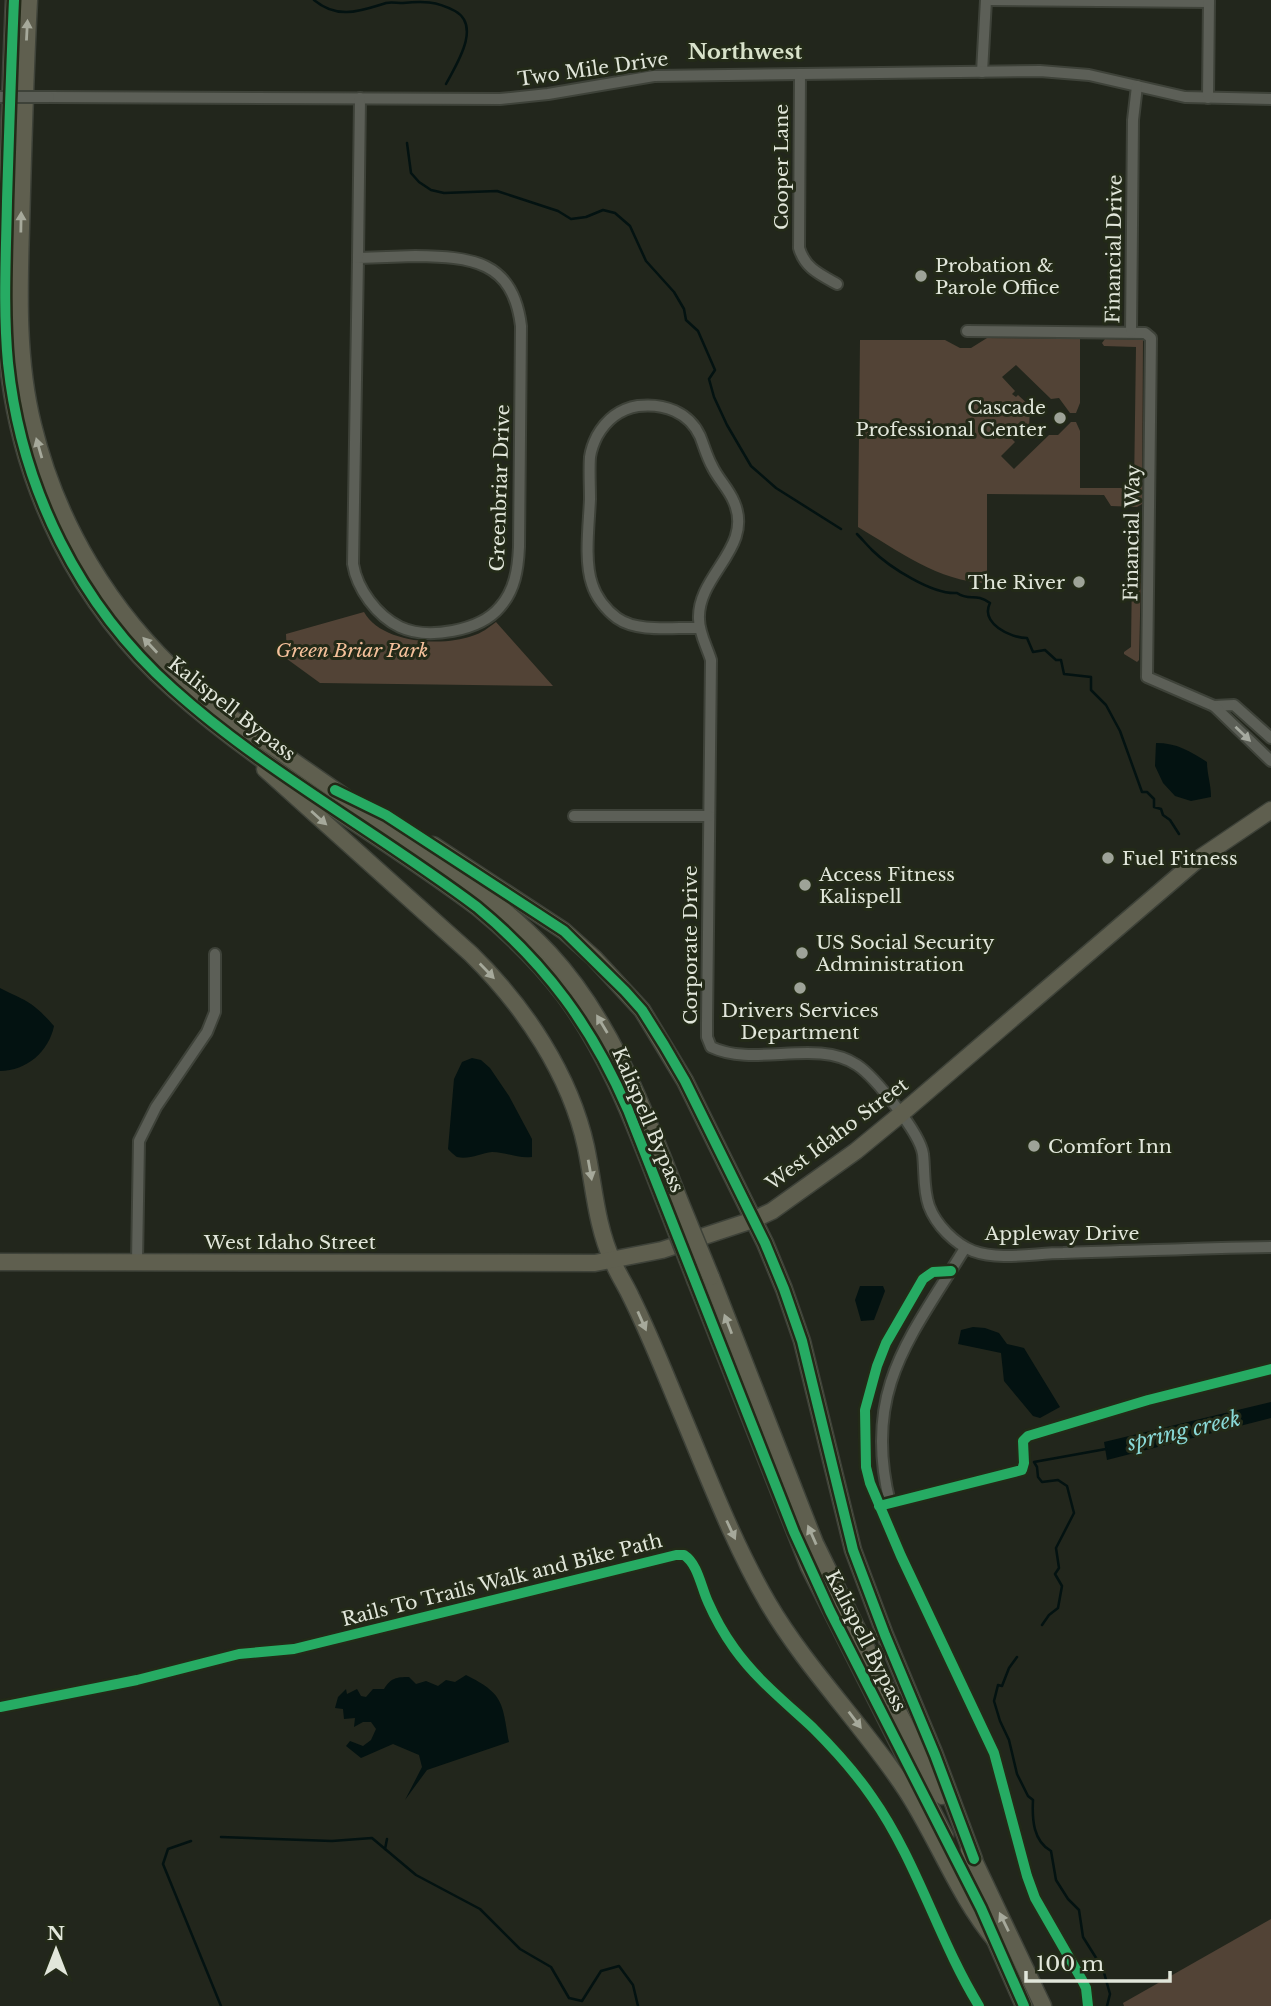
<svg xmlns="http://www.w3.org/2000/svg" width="1271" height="2006" font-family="'Libre Baskerville',serif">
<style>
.green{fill:#524336}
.water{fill:#031211}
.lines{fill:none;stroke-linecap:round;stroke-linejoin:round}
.stream{stroke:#031211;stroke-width:2.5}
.minor-casing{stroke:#3e4239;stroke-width:14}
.highway-casing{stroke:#3e4239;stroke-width:19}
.minor{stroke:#5c5f57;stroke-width:10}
.highway{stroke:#5f5f4f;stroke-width:16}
.minor-bridge-casing{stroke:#3e4239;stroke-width:14;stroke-linecap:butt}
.highway-bridge-casing{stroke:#3e4239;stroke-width:19;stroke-linecap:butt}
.minor-bridge{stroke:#5c5f57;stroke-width:10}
.highway-bridge{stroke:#5f5f4f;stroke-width:16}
.cycleway-casing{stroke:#232a18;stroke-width:15}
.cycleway{stroke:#26ab63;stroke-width:10}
.oneway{fill:#a6a99b}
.oneway2{fill:#a5a99f}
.poi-dot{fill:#9ea398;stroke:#232a18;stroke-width:2.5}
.labels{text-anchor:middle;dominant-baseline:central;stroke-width:6;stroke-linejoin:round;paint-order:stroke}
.street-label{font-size:19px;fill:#e1e6da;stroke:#232a18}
.poi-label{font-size:19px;fill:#e1e6da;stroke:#232a18;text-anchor:start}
.park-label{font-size:19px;font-style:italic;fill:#f5c19b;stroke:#232a18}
.neighbourhood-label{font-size:21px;font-weight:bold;fill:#d8e2ca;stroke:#232a18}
.water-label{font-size:21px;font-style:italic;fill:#89d9d7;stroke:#232a18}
</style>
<rect width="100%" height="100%" fill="#22261c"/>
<g class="green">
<path d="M987,338L1080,339V403L1076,413H1070L1059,398L1051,399L1016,365L1002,377L1015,391L1012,394L1016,397L1018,395L1030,406L1029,428L1019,439L1015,436L1012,439L1015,442L1001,456L1014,469L1049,435H1058L1071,422H1076L1080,431V488H1134L1136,347L1104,346L1102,343L1105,339L1143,340L1142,504L1137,507L1111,506L1104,495L987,494V583C939,582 897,550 858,527L860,340H945L960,348H971Z"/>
<polygon points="1132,569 1141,573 1139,660 1137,662 1124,654 1124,652 1131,647"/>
<path d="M364,612C381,643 442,647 472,636C482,633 488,628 496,622L553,686L320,683L287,659L286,634Z"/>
<polygon points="1271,1919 1271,2006 1124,2006 1123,2003"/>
</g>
<g class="water">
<path d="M1156,743C1177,743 1190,751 1207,762C1207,774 1211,784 1211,797L1191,801L1175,796L1163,783L1155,766Z"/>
<path d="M0,988C28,1002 32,1001 54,1026C49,1051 27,1071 0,1071Z"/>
<path d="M472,1058L481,1060L490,1068L509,1096L532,1139V1157C518,1159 506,1152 492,1152C481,1153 469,1160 457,1157C455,1156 450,1151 448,1149L454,1079L462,1062Z"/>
<polygon points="860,1286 883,1286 885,1291 874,1320 861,1321 855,1300"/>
<polygon points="973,1327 985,1328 999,1333 1007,1344 1024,1348 1060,1407 1040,1418 1033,1416 1004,1381 1001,1353 958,1344 961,1330"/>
<polygon points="1271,1402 1271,1418 1107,1460 1104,1442"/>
<path d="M466,1675C504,1694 502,1702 509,1742L427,1770L405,1800L422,1767L419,1755L393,1744L361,1758L346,1746L350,1741L363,1746L371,1740L376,1729L371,1722H363L354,1727L355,1718L344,1719L343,1709L335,1708L338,1697L346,1689L347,1694L357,1689L361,1696L366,1697L373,1689H384C391,1678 396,1677 409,1677L416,1684L426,1681L438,1686L446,1680L455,1682Z"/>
</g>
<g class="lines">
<g class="stream">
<path d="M314,0C338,20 360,11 386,3C391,2 397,3 403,3C423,1 436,1 455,11C482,26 456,65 446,84"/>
<polyline points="407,143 411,173 419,182 431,190 444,193 497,191 558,211 571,219 586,217 603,210 615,213 630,226 646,261 674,292 684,309 686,320 698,331 715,370 709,379 714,397 727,425 751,466 776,488 841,529"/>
<path d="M857,534C862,539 867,545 872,550C889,567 933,595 957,593C970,602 975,592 990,603C980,623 1010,638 1027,638L1033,652L1045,650L1056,660H1061L1064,674L1091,677V690L1106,705L1120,731L1142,792H1147L1154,799V807L1161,809L1163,815L1170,820L1179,834"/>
<polyline points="1042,1625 1049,1615 1058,1608 1062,1586 1055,1574 1059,1568 1056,1548 1074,1513 1067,1486 1058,1480 1042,1482 1038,1477 1037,1467 1034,1462 1106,1449"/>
<path d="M1017,1657L1009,1668L1002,1686L998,1685L994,1701L1000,1721L1009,1740L1017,1774L1028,1796L1033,1800C1032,1819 1033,1841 1051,1851L1056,1880L1068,1899L1079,1910L1083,1937L1103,1969L1110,1994L1107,2006"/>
<polyline points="221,1837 332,1841 372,1838 416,1875 480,1909 520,1949 551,1967 569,1998 582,2001 601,1971 619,1966 633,1985 638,2006"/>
<polyline points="191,1841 168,1849 163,1864 221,2006"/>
<polyline points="385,1849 387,1839"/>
</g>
<defs>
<g id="minor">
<polyline points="987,0 1209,2"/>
<polyline points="982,72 986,0"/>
<path d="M800,74L799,248C805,268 819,274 837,284"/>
<polyline points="49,97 500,99 548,94 654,76 1040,71 1089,75 1185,97 1271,99"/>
<polyline points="1208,98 1209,0"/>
<path d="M415,256C471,257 513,260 521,326L519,547C518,569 515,590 500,607C480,631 428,640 400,627C377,616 357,589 353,564L358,258Z"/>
<polyline points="358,258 360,98"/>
<polyline points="967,331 1145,333 1151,338 1147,677 1214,706 1234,705 1271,738"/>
<polyline points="1131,332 1133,120 1137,86"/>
<path d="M700,628C674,627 638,633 617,618C606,610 596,597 592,584C584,561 589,524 590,499C590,485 589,470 590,457C591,450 594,442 597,436C606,420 620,409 638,406C664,403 689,412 700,436C704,446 707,457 712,466C718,479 729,489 734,502C754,548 697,575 699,619C699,633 707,647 711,660L707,1023V1037L711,1047C755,1068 816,1038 857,1065C875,1077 920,1133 923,1154C925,1171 923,1189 929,1206C936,1225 955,1244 973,1251C1000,1261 1035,1253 1063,1253C1132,1251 1202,1248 1271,1247"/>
<polyline points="1214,706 1271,761"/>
<polyline points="574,816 709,816"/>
<polyline points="137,1262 139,1141 156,1107 207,1032 215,1012 215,954"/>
<path d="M890,1503C862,1390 910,1338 965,1248"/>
</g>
<g id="highway">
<path d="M14,0C11,67 9,134 7,201C6,255 3,309 8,363C21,488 79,605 173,689C264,771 379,833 477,907C509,933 539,962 564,995C612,1059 638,1135 667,1208"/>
<path d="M29,0C25,76 23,152 21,228C19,293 17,361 33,425C57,524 110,612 185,680C214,707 247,729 279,751C321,781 364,810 406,839C457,873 507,908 549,953C613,1022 645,1113 679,1199"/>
<path d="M265,769L471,954C524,1006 570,1074 586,1147C594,1185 596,1226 613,1262C618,1274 626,1286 631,1297C650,1335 665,1374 681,1412C708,1476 733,1543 768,1603C806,1668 864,1726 906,1790C938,1839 958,1896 996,1941"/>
<polyline points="433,845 564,931 594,958 642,1010 685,1081 765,1243 784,1289 802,1341 853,1550 885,1635 935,1755 974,1859"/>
<polyline points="0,1262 595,1263 662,1250 753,1220 772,1211 856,1151 901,1114 1197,860 1271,810"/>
<polyline points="711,1277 815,1543 887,1690 942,1796"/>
<polyline points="696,1282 809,1567 945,1836"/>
<polyline points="969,1850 1043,2006"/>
<polyline points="991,1931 1024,2006"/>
</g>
</defs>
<use href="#minor" class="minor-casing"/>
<use href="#highway" class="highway-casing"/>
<use href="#minor" class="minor"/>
<use href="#highway" class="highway"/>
<defs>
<polyline id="minor-bridge" points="0,97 49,97"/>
<g id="highway-bridge">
<polyline points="679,1199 711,1277"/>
<polyline points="667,1208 696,1282"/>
</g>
</defs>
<use href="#minor-bridge" class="minor-bridge-casing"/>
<use href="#highway-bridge" class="highway-bridge-casing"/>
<use href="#minor-bridge" class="minor-bridge"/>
<use href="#highway-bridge" class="highway-bridge"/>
<defs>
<g id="cycleway">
<path d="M14,0C11,67 9,134 7,201C6,255 3,309 8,363C21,488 79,605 173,689C264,771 379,833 477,907C547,965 592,1027 628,1110L794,1532L830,1611L981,1908L1024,2006"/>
<polyline points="335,790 386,815 564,931 625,991 642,1010 664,1045 685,1081 765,1243 784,1289 802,1341 853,1550 885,1635 935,1755 974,1859"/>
<polyline points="951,1271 933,1272 923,1279 886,1343 877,1366 865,1410 866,1467 870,1483 901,1556 994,1753 1027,1876 1035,1898 1082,1980 1086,1988 1088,2006"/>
<polyline points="879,1506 1022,1470 1024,1463 1023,1441 1028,1436 1148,1400 1271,1369"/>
<path d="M0,1707L137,1680L239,1654L294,1649L676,1555H684C698,1564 701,1587 708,1602C715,1618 724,1634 734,1648C756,1679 785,1702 813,1728C834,1749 855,1772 872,1797C917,1861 938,1939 979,2006"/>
</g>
</defs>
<use href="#cycleway" class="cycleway-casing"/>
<use href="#cycleway" class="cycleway"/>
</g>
<defs><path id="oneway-solid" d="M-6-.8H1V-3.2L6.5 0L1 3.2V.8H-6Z" transform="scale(1.75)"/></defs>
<g class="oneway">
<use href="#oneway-solid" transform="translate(27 30) rotate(-87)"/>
<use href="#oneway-solid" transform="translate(21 222) rotate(-89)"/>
<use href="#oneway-solid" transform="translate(39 448) rotate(-106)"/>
<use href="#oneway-solid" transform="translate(150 645) rotate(-133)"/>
<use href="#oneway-solid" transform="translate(319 818) rotate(42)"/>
<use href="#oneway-solid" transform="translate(487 971) rotate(46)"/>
<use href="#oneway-solid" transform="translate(602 1024) rotate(-121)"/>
<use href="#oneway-solid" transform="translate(590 1170) rotate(80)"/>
<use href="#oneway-solid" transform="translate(642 1321) rotate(66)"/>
<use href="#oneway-solid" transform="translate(728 1324) rotate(-111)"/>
<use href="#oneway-solid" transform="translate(731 1530) rotate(65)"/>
<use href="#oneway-solid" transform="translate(812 1535) rotate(-114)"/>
<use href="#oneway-solid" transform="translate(855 1720) rotate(53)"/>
<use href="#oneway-solid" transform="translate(1004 1922) rotate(-116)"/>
</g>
<use class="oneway2" href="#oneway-solid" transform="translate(1243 734) rotate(44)"/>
<g class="poi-dot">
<circle cx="921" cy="276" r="7"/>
<circle cx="1060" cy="418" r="7"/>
<circle cx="1079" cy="582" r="7"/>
<circle cx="1108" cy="858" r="7"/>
<circle cx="805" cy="885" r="7"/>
<circle cx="802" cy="953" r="7"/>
<circle cx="800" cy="988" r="7"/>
<circle cx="1034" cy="1146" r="7"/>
</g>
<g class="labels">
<g class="street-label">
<text transform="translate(593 69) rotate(-8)">Two Mile Drive</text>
<text transform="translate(781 167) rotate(-90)">Cooper Lane</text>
<text transform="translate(1114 249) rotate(-89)">Financial Drive</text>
<text transform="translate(500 488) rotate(-88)">Greenbriar Drive</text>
<text transform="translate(1132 533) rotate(-89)">Financial Way</text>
<text transform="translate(232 709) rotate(38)">Kalispell Bypass</text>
<text transform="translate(690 945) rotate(-90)">Corporate Drive</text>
<text transform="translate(648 1120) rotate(67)">Kalispell Bypass</text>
<text transform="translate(837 1134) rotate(-37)">West Idaho Street</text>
<text x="1062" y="1233">Appleway Drive</text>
<text x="290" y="1242">West Idaho Street</text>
<text transform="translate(502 1580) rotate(-14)">Rails To Trails Walk and Bike Path</text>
<text transform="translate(866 1641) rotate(63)">Kalispell Bypass</text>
</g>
<g class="poi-label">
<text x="935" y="265">Probation &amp;<tspan x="935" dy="22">Parole Office</tspan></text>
<text x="1046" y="407" text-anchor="end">Cascade<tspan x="1046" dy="22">Professional Center</tspan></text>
<text x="1065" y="582" text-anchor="end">The River</text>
<text x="1122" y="858">Fuel Fitness</text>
<text x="819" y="874">Access Fitness<tspan x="819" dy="22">Kalispell</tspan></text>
<text x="816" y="942">US Social Security<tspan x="816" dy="22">Administration</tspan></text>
<text x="800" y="1010" text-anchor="middle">Drivers Services<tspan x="800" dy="22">Department</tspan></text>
<text x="1048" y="1146">Comfort Inn</text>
</g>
<g class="park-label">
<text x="352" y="650">Green Briar Park</text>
</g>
<g class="neighbourhood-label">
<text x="745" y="52">Northwest</text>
</g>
<g class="water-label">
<text transform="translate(1184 1431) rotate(-13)">spring creek</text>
</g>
</g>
<g transform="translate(56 1950)" stroke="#232a18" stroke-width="5" paint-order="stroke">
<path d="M0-5L12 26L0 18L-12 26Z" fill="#e1e6da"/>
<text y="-10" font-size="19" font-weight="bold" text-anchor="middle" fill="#e1e6da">N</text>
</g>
<path d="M1026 1971v10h144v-10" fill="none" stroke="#e1e6da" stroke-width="3.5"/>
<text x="1036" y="1971" font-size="21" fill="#e1e6da" stroke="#232a18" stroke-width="5" paint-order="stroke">100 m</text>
</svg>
